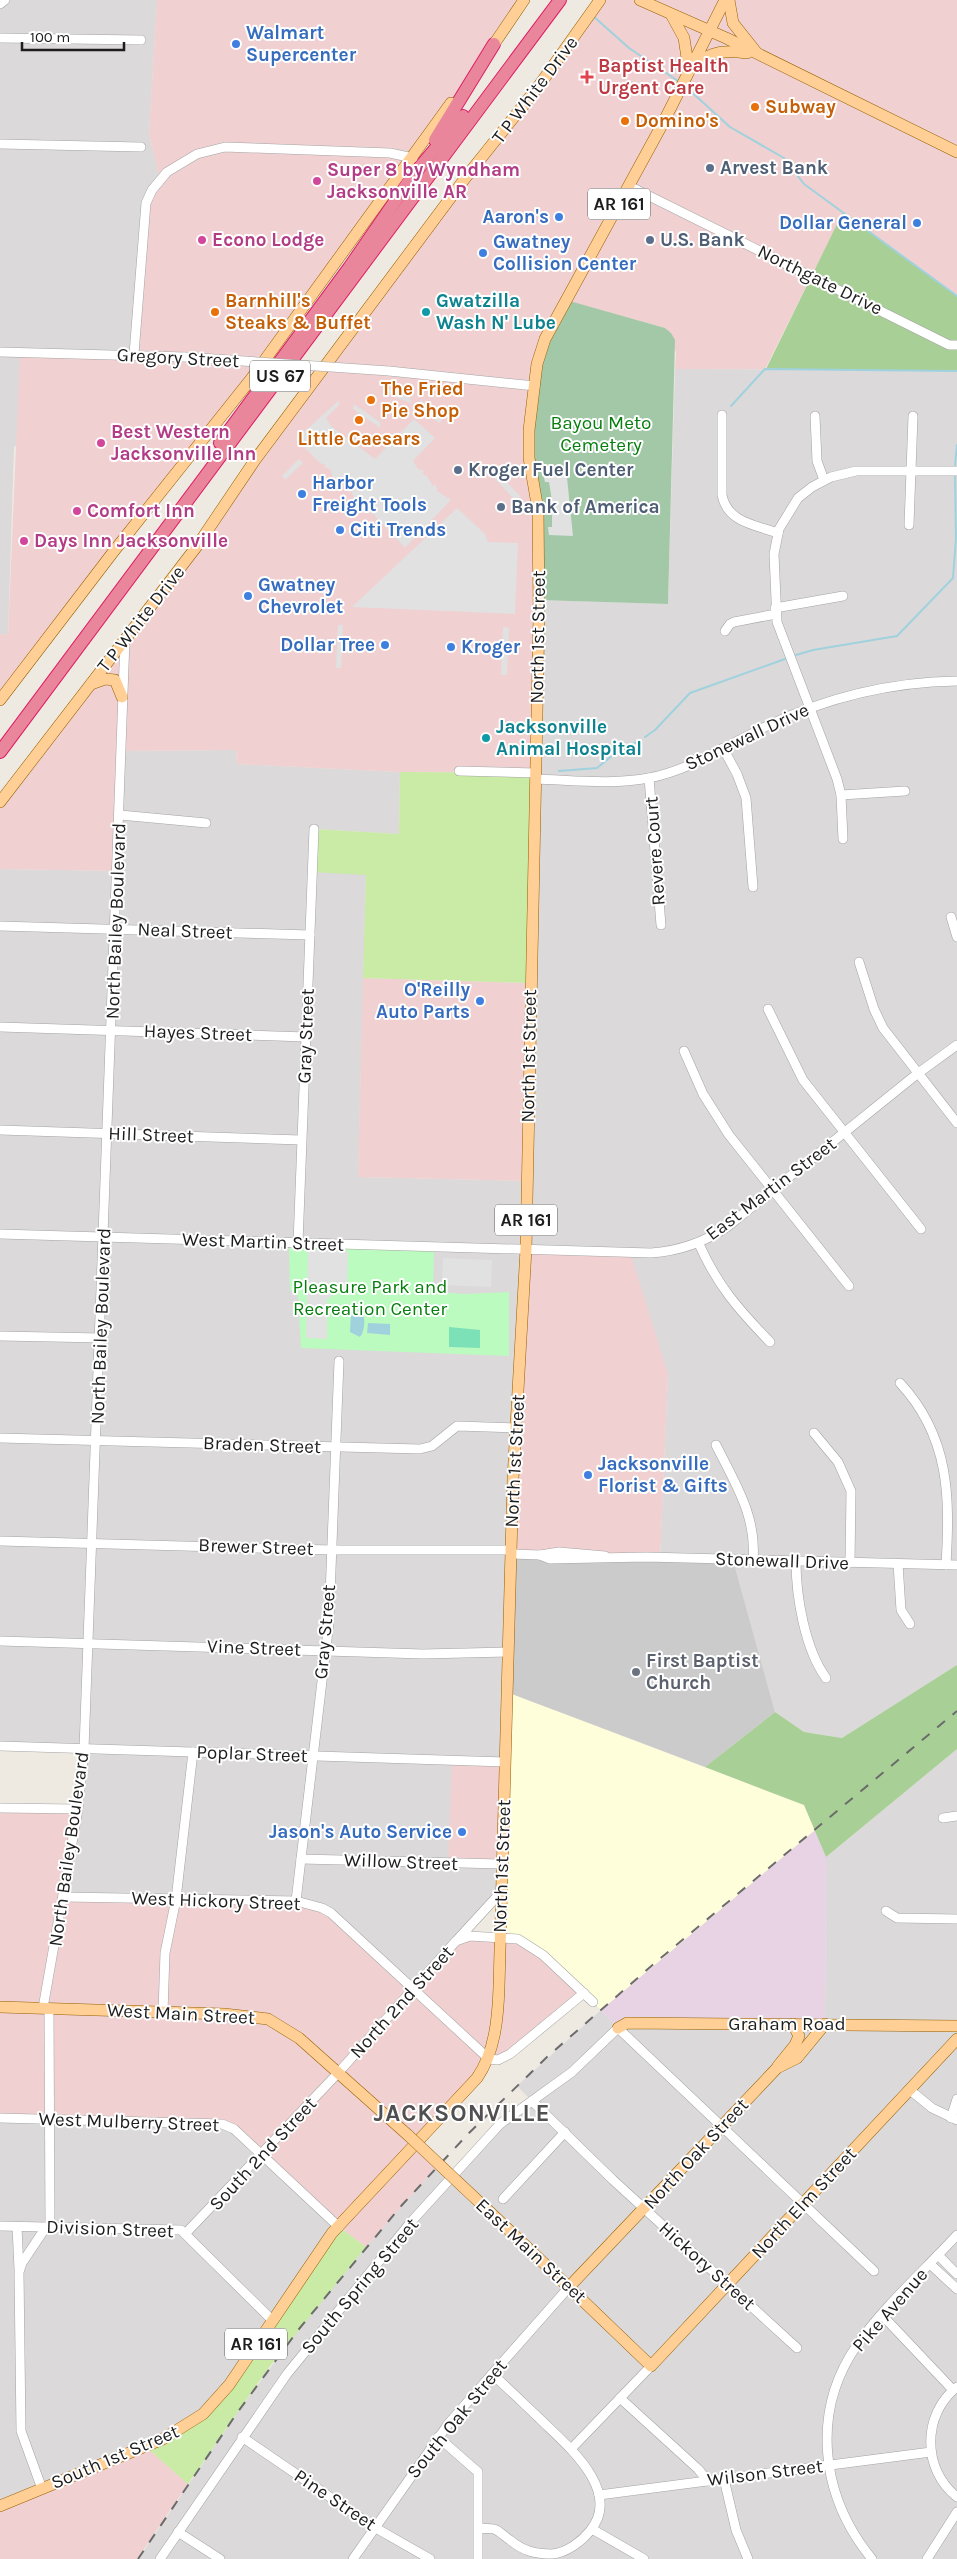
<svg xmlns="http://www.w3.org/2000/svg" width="957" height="2559" font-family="Karla,sans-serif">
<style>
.residential{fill:#dbd9da}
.commercial{fill:#f0d0d0}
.industrial{fill:#e8d3e5}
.education{fill:#fffeda}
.religious{fill:#cbcbcb}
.grass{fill:#c9eba5}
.forest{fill:#a8cf95}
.cemetery{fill:#a2c8a7}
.park{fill:#bcfbbf}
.pitch{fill:#7ce1b7}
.parking{fill:#e1e1e1}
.water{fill:#a0d2de}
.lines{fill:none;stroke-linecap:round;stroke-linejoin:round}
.stream{stroke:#a0d2de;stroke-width:2}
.minor-casing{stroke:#a4a4a4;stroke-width:10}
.major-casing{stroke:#956000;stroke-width:12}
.highway-casing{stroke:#de1d65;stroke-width:14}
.minor{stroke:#fff;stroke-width:9}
.major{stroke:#ffcf96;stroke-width:11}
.highway{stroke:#e9869b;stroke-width:12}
.rail{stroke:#6b6b6b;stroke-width:2;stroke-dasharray:10 10;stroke-linecap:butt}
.minor-bridge-casing{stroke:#a4a4a4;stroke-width:10;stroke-linecap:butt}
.major-bridge-casing{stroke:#956000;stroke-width:12;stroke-linecap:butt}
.minor-bridge{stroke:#fff;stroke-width:9}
.major-bridge{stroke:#ffcf96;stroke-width:11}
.shop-dot{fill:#3f7fe0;stroke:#fff;stroke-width:2}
.health-dot{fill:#e0444e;stroke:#fff;stroke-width:2}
.food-dot{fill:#e8710a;stroke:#fff;stroke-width:2}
.service-dot{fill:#5c6f8a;stroke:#fff;stroke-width:2}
.hotel-dot{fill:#d1479c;stroke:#fff;stroke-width:2}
.culture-dot{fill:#0f9aa8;stroke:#fff;stroke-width:2}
.worship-dot{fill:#6b7280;stroke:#fff;stroke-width:2}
.labels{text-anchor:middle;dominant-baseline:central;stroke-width:4;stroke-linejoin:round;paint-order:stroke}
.shield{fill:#fff;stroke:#616161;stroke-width:1}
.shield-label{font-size:18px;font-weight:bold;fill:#1d1d1d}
.shop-label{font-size:19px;font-weight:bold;fill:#366cbe;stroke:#fff;text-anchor:start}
.health-label{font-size:19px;font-weight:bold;fill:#be3a42;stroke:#fff;text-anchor:start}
.street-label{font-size:19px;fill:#1d1d1d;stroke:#fff}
.food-label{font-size:19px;font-weight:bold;fill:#c56008;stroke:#fff;text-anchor:start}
.service-label{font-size:19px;font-weight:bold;fill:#4e5e75;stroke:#fff;text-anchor:start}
.hotel-label{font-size:19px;font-weight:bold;fill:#b23c85;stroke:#fff;text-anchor:start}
.culture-label{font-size:19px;font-weight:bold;fill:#0d838f;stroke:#fff;text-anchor:start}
.park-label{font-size:19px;fill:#077e0e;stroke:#fff}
.worship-label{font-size:19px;font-weight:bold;fill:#5b616d;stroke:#fff;text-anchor:start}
.district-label{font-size:24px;font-weight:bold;letter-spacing:1px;fill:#505050;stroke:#fff}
</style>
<rect width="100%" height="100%" fill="#eeeae2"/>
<g class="residential">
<polygon points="0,0 157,0 149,134 160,180 134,354 14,447 8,635 0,634"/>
<polygon points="675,369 957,370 957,1665 842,1738 804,1732 775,1712 733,1560 660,1558 668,1374 501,1864 502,1891 413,1989 64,1897 84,1749 0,1746 0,869 118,871 121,751 236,750 237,764 400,772 399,834 314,829 366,874 358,1177 527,1181 539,600 668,604"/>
<polygon points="957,1749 957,2559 138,2559 237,2413 299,2329 366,2247 439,2164 453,2177 500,2124 532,2101 517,2086 601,2010 618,2028 825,2024 826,1857"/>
<polygon points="0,2118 222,2124 339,2227 229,2385 188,2425 0,2506"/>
</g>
<g class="commercial">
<polygon points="157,0 524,0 397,179 0,700 0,634 8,635 20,353 134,354 143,219 160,180 149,134"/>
<polygon points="600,0 957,0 957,296 843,213 765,369 675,369 676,353 671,333 665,328 575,303 535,486 535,773 400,772 237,764 236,750 121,751 118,871 0,869 0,802"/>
<polygon points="363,978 530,983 527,1181 358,1177"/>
<polygon points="526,1249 630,1252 668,1374 660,1558 512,1554"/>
<polygon points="452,1760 505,1762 501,1864 448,1863"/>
<polygon points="0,1808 78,1809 64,1896 296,1901 322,1908 413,1989 464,1937 518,1939 584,1993 510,2054 489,2059 416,2142 439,2164 366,2247 339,2227 234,2129 0,2118"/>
<polygon points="146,2447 188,2484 137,2559 0,2559 0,2506"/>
</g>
<polygon class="industrial" points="815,1830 826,1857 825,2024 618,2028 601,2010"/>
<polygon class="education" points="507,1692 804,1805 815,1830 601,2010 552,1963 528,1943 500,1937"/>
<polygon class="religious" points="512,1554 733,1560 775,1712 705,1767 507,1692"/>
<g class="grass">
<polygon points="400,772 535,773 530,983 363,978 366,875 312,872 314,829 399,834"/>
<polygon points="339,2227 366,2247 267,2370 188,2484 146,2447 203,2414"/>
</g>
<g class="forest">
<polygon points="843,212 957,296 957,371 766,369"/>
<polygon points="957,1665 957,1749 826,1857 804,1805 705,1767 775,1712 804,1732 842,1738"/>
</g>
<polygon class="cemetery" points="566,300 665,328 671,333 675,340 668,604 539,600 530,462 537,364"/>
<polygon class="park" points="289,1242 434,1246 433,1292 465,1294 509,1292 509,1356 301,1348 298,1296 290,1290"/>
<polygon class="pitch" points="449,1327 480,1330 480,1348 449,1347"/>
<g class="parking">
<polygon points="386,388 410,398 411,403 387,394"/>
<polygon points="421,400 443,419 439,423 417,404"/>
<polygon points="338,401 340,404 326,418 331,426 375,459 414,419 435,438 413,461 418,469 424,471 422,474 427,476 433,486 436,484 437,491 451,500 405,548 373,514 364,511 356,503 351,491 349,493 344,482 333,477 330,469 324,467 326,465 320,463 296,439"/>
<polygon points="354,404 380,422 380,428 353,409"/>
<polygon points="299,459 303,463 285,480 282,476"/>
<polygon points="542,468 566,468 573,536 549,535 548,527 552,527 552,501 549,482 545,482"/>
<polygon points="500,475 521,497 514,499 493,477"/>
<polygon points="457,508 485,534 488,542 518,543 515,614 352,607"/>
<polygon points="338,625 343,625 341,668 336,668"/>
<polygon points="503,627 509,628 507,675 501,675"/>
<polygon points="308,1250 348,1251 347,1287 327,1299 327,1339 306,1338"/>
<polygon points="443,1258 492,1260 491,1287 442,1285"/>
</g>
<g class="water">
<path d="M354,1310C356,1311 359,1311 361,1313C367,1317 364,1333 360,1337L350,1332L351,1311Z"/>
<polygon points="368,1323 390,1324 390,1335 367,1333"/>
</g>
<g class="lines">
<g class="stream">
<polyline points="593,16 629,48 678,81"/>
<polyline points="686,87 730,127 784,158 804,184 957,296"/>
<polyline points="731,406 765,369 957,371"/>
<polyline points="955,465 957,445"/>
<polyline points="796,655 813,650 897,636 953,578 956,538 955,475"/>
<polyline points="645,737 655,730 690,693 785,659"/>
<polyline points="559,771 597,768 613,755 637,742"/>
</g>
<defs>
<g id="minor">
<polyline points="0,4 5,0"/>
<polyline points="0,38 141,40"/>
<polyline points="0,144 141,147"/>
<polyline points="629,186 949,345 957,345"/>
<polyline points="0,352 185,357"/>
<polyline points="134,354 146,203 152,190 167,172 197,154 225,147 390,153 413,158"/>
<polyline points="389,371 535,386"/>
<path d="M722,415V495C727,522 755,525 778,533"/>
<polyline points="815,416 817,461 824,480"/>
<polyline points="909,525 913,416"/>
<polyline points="775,608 843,596"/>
<polyline points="725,631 730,624 734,622 776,614"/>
<polyline points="723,748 737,774 746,798 753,887"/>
<polyline points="459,771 535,773"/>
<polyline points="649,778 661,925"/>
<path d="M535,779C572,780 612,785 649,778C691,770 729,744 767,726C828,697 889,682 957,681"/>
<polyline points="841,795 905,791"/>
<polyline points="120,815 206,823"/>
<polyline points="843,839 841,795 837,779 777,622 774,554 779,529 798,498 812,487 831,477 856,471 957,471"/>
<polyline points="951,917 957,937"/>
<polyline points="0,926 310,935"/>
<polyline points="859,962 874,1009 883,1028 957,1123"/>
<polyline points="768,1009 803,1080 921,1229"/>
<polyline points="0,1027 306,1037"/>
<polyline points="684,1051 703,1094 729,1135 849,1286"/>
<polyline points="0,1130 301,1140"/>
<path d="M0,1234L651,1253C680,1251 703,1243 727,1227L917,1074L957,1045"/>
<polyline points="298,1243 314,829"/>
<path d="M699,1244C717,1285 739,1310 770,1342"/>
<polyline points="0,1336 101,1338"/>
<path d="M900,1383C950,1437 950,1497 946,1565"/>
<polyline points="814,1433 838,1462 851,1491 850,1563"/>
<polyline points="0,1438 420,1449 432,1446 457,1426 516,1428"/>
<path d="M716,1445C735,1483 757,1517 753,1560"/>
<polyline points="0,1541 332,1550 512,1550"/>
<polyline points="512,1554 540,1555 559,1552 605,1556"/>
<polyline points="540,1555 550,1559 646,1557 957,1565"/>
<path d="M796,1561C796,1597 805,1649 826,1678"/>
<polyline points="898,1564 901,1610 910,1624"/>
<polyline points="0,1641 423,1654 508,1652"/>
<polyline points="0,1746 505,1762"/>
<polyline points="0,1808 78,1809"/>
<polyline points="943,1818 957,1816"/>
<polyline points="301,1859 501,1864"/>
<polyline points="64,1897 296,1901 322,1908 331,1913 489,2059 498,2060 510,2054 584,1993"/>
<polyline points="296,1901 329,1622 339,1361"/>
<polyline points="886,1911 897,1918 957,1919"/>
<polyline points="458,1939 502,1891"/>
<polyline points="43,2008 78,1809 84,1749 125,639"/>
<polyline points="49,2009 50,2227"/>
<polyline points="163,2012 165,1953 176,1899 193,1752"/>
<polyline points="910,2090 932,2108 957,2120"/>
<polyline points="532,2101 613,2180 797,2348"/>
<polyline points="0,2118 222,2124 234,2129 339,2227"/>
<polyline points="951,2118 957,2099"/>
<polyline points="503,2199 565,2132"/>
<polyline points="0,2226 181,2230 272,2320"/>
<polyline points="17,2227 19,2269"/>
<polyline points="186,2233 338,2073 456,1941 470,1936 518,1939 543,1955 593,2002"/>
<polyline points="938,2255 957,2274"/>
<polyline points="930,2264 957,2289"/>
<polyline points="882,2315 953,2390"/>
<path d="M957,2387C922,2414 922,2470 957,2497"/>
<polyline points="620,2398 698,2469 708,2481"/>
<polyline points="242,2437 374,2527 430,2559"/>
<polyline points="438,2437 478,2472 478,2559"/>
<polyline points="571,2449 651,2366"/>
<polyline points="724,2479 736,2530 748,2559"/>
<polyline points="42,2489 21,2431 19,2272 22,2263 46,2227"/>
<polyline points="599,2495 931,2452"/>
<path d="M479,2528C484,2529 490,2528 494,2529C500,2531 505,2537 510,2540C523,2551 535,2554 552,2554C566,2553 581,2542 590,2531C624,2490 564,2443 539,2418C523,2403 508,2388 492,2374"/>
<polyline points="592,2529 644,2559"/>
<polyline points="178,2532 220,2559"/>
<polyline points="160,2559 287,2374 411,2222 500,2124 572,2072 618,2028 874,2271"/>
<polyline points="353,2559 449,2423 569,2287"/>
<path d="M872,2559C821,2497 810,2413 857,2345C885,2305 924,2271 957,2235"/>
<polyline points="927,2559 957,2512"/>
</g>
<g id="major">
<polyline points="640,0 726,38 957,152"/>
<polyline points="729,0 733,23 756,52"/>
<polyline points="672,16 684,38 689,71"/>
<polyline points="490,50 524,0"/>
<path d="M695,64C713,51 726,50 747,53"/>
<polyline points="91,684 105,679 115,680 122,697"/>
<polyline points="0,700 114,551 251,379 451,103"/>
<polyline points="0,802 197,546 255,460 466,177 538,87 600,0"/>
<polyline points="0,2007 224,2014 268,2019 299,2038 409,2136"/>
<polyline points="618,2028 627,2023 957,2026"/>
<polyline points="778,2066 795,2045 799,2036 793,2024"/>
<polyline points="529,2249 651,2366 957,2039"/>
<polyline points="569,2287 777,2068 797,2058 825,2024"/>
<path d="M0,2506L163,2439L203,2414L229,2385L332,2233L477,2078C495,2052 498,2018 499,1987L513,1479L526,1249L539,616L538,510L529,458V430L537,364L545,339L663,123L725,0"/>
</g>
<g id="highway">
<polyline points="435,140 494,44"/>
<polyline points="220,443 349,268 414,174 463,116"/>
<polyline points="0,752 560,0"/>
</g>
</defs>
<use href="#minor" class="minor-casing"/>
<use href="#major" class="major-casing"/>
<use href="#highway" class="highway-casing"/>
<use href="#minor" class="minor"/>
<use href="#major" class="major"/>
<use href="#highway" class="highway"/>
<polyline class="rail" points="138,2559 237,2413 299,2329 402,2205 468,2134 547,2057 656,1962 957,1711"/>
<defs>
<polyline id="minor-bridge" points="185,357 389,371"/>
<polyline id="major-bridge" points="409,2136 529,2249"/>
</defs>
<use href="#minor-bridge" class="minor-bridge-casing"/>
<use href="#major-bridge" class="major-bridge-casing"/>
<use href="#minor-bridge" class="minor-bridge"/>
<use href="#major-bridge" class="major-bridge"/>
</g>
<g class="shop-dot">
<circle cx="236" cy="44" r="5"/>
<circle cx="559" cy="217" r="5"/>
<circle cx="917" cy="223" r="5"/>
<circle cx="483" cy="253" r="5"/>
<circle cx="302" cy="494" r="5"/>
<circle cx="340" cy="530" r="5"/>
<circle cx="248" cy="596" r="5"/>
<circle cx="385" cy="645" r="5"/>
<circle cx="451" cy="647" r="5"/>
<circle cx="480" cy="1001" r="5"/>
<circle cx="588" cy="1475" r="5"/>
<circle cx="462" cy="1832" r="5"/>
</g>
<path class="health-dot" d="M584.5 69.5h5v5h5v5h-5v5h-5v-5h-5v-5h5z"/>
<g class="food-dot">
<circle cx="755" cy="107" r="5"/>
<circle cx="625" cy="121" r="5"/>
<circle cx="215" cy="312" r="5"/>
<circle cx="371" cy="400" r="5"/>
<circle cx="359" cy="420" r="5"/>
</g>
<g class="service-dot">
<circle cx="710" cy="168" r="5"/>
<circle cx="650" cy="240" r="5"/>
<circle cx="458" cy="470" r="5"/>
<circle cx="501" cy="507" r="5"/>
</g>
<g class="hotel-dot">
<circle cx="317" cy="181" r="5"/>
<circle cx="202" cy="240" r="5"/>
<circle cx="101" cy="443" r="5"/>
<circle cx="77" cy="511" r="5"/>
<circle cx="24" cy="541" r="5"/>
</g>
<g class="culture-dot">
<circle cx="426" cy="312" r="5"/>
<circle cx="486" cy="738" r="5"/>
</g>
<circle class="worship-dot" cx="636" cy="1672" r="5"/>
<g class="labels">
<g class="shield">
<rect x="588" y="188.5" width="62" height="31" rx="4"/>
<rect x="250" y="360.5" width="60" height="31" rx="4"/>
<rect x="495" y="1204.5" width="62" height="31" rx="4"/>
<rect x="225" y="2328.5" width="62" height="31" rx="4"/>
</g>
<g class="shield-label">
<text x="619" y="204">AR 161</text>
<text x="280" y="376">US 67</text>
<text x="526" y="1220">AR 161</text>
<text x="256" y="2344">AR 161</text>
</g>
<g class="shop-label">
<text x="246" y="33">Walmart<tspan x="246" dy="22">Supercenter</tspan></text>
<text x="549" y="217" text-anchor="end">Aaron's</text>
<text x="907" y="223" text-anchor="end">Dollar General</text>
<text x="493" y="242">Gwatney<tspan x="493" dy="22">Collision Center</tspan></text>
<text x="312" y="483">Harbor<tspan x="312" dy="22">Freight Tools</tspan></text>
<text x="350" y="530">Citi Trends</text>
<text x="258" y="585">Gwatney<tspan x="258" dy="22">Chevrolet</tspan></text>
<text x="375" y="645" text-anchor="end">Dollar Tree</text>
<text x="461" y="647">Kroger</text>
<text x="470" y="990" text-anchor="end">O'Reilly<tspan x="470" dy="22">Auto Parts</tspan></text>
<text x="598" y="1464">Jacksonville<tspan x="598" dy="22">Florist &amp; Gifts</tspan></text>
<text x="452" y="1832" text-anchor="end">Jason's Auto Service</text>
</g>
<g class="health-label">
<text x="598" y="66">Baptist Health<tspan x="598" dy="22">Urgent Care</tspan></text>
</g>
<g class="street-label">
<text transform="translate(535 90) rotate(-53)">T P White Drive</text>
<text transform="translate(820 280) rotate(26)">Northgate Drive</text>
<text transform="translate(178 358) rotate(3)">Gregory Street</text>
<text transform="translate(141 619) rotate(-52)">T P White Drive</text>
<text transform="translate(538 637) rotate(-89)">North 1st Street</text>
<text transform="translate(747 737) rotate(-25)">Stonewall Drive</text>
<text transform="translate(655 851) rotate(-94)">Revere Court</text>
<text transform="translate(116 921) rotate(-88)">North Bailey Boulevard</text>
<text transform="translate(185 931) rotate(2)">Neal Street</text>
<text transform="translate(198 1033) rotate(2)">Hayes Street</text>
<text transform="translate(306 1036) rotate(-88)">Gray Street</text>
<text transform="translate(529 1056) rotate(-89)">North 1st Street</text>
<text transform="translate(151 1135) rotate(2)">Hill Street</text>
<text transform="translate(771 1189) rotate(-37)">East Martin Street</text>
<text transform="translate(263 1242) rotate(2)">West Martin Street</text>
<text transform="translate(101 1326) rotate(-88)">North Bailey Boulevard</text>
<text transform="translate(262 1445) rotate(2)">Braden Street</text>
<text transform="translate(515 1461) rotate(-87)">North 1st Street</text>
<text transform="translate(256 1547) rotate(2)">Brewer Street</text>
<text transform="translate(782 1561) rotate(2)">Stonewall Drive</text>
<text transform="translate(325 1632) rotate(-85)">Gray Street</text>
<text transform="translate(254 1648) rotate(2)">Vine Street</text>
<text transform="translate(252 1754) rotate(2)">Poplar Street</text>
<text transform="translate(69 1849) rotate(-82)">North Bailey Boulevard</text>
<text transform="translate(401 1862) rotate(2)">Willow Street</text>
<text transform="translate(502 1866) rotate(-88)">North 1st Street</text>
<text transform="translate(216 1901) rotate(2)">West Hickory Street</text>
<text transform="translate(402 2002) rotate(-48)">North 2nd Street</text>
<text transform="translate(181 2014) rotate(3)">West Main Street</text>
<text x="787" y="2024">Graham Road</text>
<text transform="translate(129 2122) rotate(2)">West Mulberry Street</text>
<text transform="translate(263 2154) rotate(-47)">South 2nd Street</text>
<text transform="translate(696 2154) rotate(-47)">North Oak Street</text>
<text transform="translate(804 2203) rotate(-47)">North Elm Street</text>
<text transform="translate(110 2229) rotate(2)">Division Street</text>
<text transform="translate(531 2251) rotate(43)">East Main Street</text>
<text transform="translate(707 2266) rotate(42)">Hickory Street</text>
<text transform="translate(360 2286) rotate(-50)">South Spring Street</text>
<text transform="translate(890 2310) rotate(-49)">Pike Avenue</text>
<text transform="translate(457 2419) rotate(-51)">South Oak Street</text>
<text transform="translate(115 2457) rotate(-23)">South 1st Street</text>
<text transform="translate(765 2473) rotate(-7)">Wilson Street</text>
<text transform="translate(335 2500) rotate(34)">Pine Street</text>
</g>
<g class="food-label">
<text x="765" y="107">Subway</text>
<text x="635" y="121">Domino's</text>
<text x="225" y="301">Barnhill's<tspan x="225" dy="22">Steaks &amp; Buffet</tspan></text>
<text x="381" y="389">The Fried<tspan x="381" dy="22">Pie Shop</tspan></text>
<text x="359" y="439" text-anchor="middle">Little Caesars</text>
</g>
<g class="service-label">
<text x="720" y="168">Arvest Bank</text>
<text x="660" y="240">U.S. Bank</text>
<text x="468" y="470">Kroger Fuel Center</text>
<text x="511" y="507">Bank of America</text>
</g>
<g class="hotel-label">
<text x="327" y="170">Super 8 by Wyndham<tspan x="327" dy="22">Jacksonville AR</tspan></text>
<text x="212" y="240">Econo Lodge</text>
<text x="111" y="432">Best Western<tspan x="111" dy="22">Jacksonville Inn</tspan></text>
<text x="87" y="511">Comfort Inn</text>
<text x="34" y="541">Days Inn Jacksonville</text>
</g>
<g class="culture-label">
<text x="436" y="301">Gwatzilla<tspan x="436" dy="22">Wash N' Lube</tspan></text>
<text x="496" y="727">Jacksonville<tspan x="496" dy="22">Animal Hospital</tspan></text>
</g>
<g class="park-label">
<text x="601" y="423">Bayou Meto<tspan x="601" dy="22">Cemetery</tspan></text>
<text x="370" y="1287">Pleasure Park and<tspan x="370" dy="22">Recreation Center</tspan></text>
</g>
<g class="worship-label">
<text x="646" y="1661">First Baptist<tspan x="646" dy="22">Church</tspan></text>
</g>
<g class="district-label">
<text x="462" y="2113">JACKSONVILLE</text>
</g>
</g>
<path d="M22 42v8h102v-8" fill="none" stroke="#1d1d1d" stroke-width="2.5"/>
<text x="30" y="42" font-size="15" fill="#1d1d1d" stroke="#ffffff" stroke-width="4" paint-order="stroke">100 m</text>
</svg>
